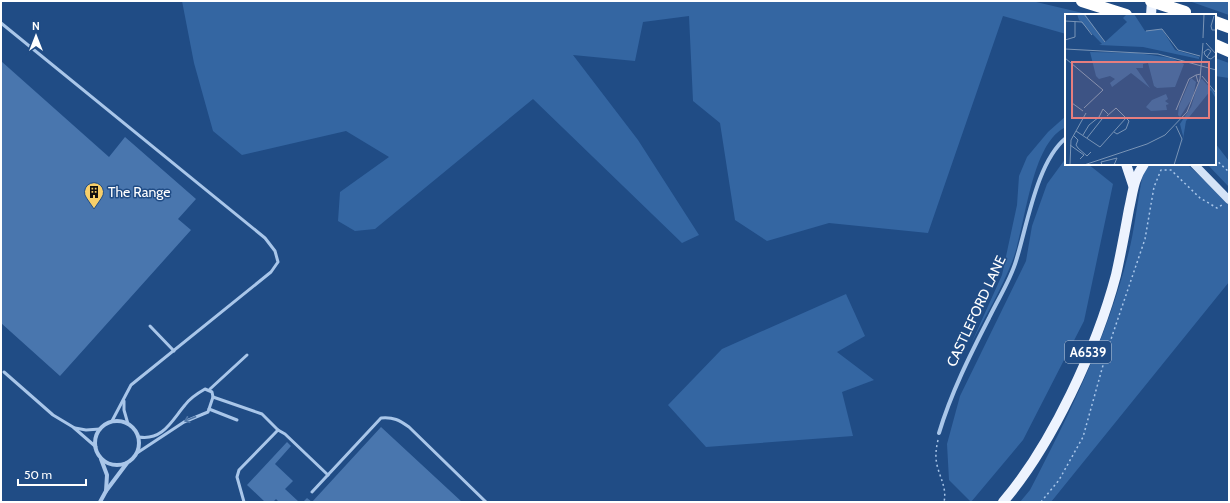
<svg xmlns="http://www.w3.org/2000/svg" width="1230" height="503" font-family="Cabin,sans-serif">
<style>
.green{fill:#3466a2}
.building{fill:#4976ae}
.lines{fill:none;stroke-linecap:round;stroke-linejoin:round}
.path{stroke:#a9c6e9;stroke-width:1.5;stroke-dasharray:2 3;stroke-linecap:butt}
.lane{stroke:#a9c6e9;stroke-width:3}
.street{stroke:#a9c6e9;stroke-width:4}
.secondary{stroke:#d4e3f7;stroke-width:8}
.primary{stroke:#edf3fe;stroke-width:10}
.highway{stroke:#fff;stroke-width:12}
.highway-bridge{stroke:#fff;stroke-width:12}
.oneway{stroke:#5077a8}
.labels{text-anchor:middle;dominant-baseline:central;stroke-width:3;stroke-linejoin:round;paint-order:stroke}
.shield{fill:#204c85;stroke:#bcc9da;stroke-width:1}
.shield-label{font-size:13px;font-weight:bold;fill:#fff}
.poi-label{font-size:14px;fill:#fff;stroke:#204c85;text-anchor:start}
.street-label{font-size:14px;fill:#fff;stroke:#204c85}
.inset-road{fill:none;stroke:#7994b6;stroke-width:1}
.view{fill:#e67e7e;fill-opacity:0.15;stroke:#e67e7e;stroke-width:2}
.inset-edge{fill:none;stroke:#fff;stroke-width:2}
</style>
<rect width="100%" height="100%" fill="#204c85"/>
<g class="green">
<polygon points="182,1 1032,1 1091,15 1066,15 1066,34 1003,16 928,233 829,223 767,241 735,220 720,123 693,101 689,16 643,22 635,61 573,55 638,140 699,235 682,243 533,99 375,229 355,231 338,221 340,192 389,157 346,131 242,155 213,131 194,63"/>
<polygon points="1189,1 1229,1 1229,15"/>
<polygon points="1215,58 1229,63 1229,78 1215,76"/>
<path d="M1066,116V127C1030,143 1026,228 1012,262C1001,290 985,317 971,344L1002,275L1017,205L1019,176L1027,157L1048,132Z"/>
<polygon points="1215,143 1229,161 1229,187 1207,164 1215,164"/>
<polygon points="1066,158 1066,164 1088,164 1113,184 1084,321 1023,440 971,502 949,480 947,444 960,396 1026,261 1032,226 1047,184"/>
<path d="M1149,164H1187L1229,203V282L1051,502H1020L1030,490C1069,415 1107,338 1128,255C1135,229 1137,201 1143,174Z"/>
<polygon points="846,294 865,336 837,352 874,380 842,392 853,436 706,447 668,405 722,349"/>
</g>
<g class="building">
<polygon points="1,61 109,157 125,137 196,199 178,219 191,230 60,376 1,323"/>
<polygon points="381,427 462,502 303,502 307,498 312,502"/>
<polygon points="287,442 291,446 275,464 293,481 285,489 299,502 279,502 276,499 273,502 265,502 247,485"/>
</g>
<g class="lines">
<g class="path">
<polyline points="1215,159 1229,172"/>
<path d="M938,440C936,449 935,456 937,465C940,478 947,488 944,502"/>
<polyline points="1041,502 1059,480 1083,437 1107,351 1145,239 1154,187 1161,170 1171,170 1200,198 1217,208 1222,205"/>
</g>
<g class="lane">
<polyline points="1,23 265,238 275,251 278,262 271,272 131,385 112,421"/>
<polyline points="150,326 174,351"/>
<polyline points="4,372 53,415 73,427 96,447"/>
<polyline points="210,389 247,355"/>
<polyline points="213,397 262,414 278,430"/>
<polyline points="124,401 124,410 128,424"/>
<polyline points="209,409 237,420"/>
<polyline points="75,428 86,430 100,429"/>
<path d="M137,453L184,422L208,412L213,397L212,392L205,389C198,393 190,398 185,405C172,420 163,441 139,437"/>
<path d="M312,492L381,418C394,417 399,420 409,427L486,502"/>
<polyline points="244,502 237,477 239,470 278,430 285,434 328,475"/>
</g>
<g class="street">
<circle cx="117" cy="443" r="22"/>
<path d="M939,433C951,393 970,355 989,318C998,299 1010,281 1016,261C1027,226 1037,161 1066,138"/>
<polyline points="101,459 107,475 106,491"/>
<polyline points="100,502 106,491 127,463"/>
</g>
<polyline class="secondary" points="1194,164 1229,200"/>
<g class="primary">
<polyline points="1151,15 1152,1"/>
<polyline points="1126,164 1133,185"/>
<path d="M1003,502C1052,445 1097,347 1116,275C1121,253 1125,231 1129,209C1133,192 1133,180 1144,164"/>
</g>
<g class="highway">
<polyline points="1082,1 1126,15"/>
<polyline points="1215,22 1229,27"/>
<polyline points="1215,45 1229,51"/>
</g>
<polyline class="highway-bridge" points="1151,1 1185,12"/>
</g>
<defs><path id="oneway-shaft" d="M-6 0H5M1.5-3L5.5 0L1.5 3" fill="none" stroke-width="1.6" stroke-linecap="round" stroke-linejoin="round"/></defs>
<use class="oneway" href="#oneway-shaft" transform="translate(190 419) rotate(158)"/>
<defs>
<symbol id="building-pin" viewBox="-11 -11 22 30"><path d="M0 17L-7.5 6A9.5 9.5 0 1 1 7.5 6Z" fill="#f7cf6a" stroke="#204c85"/><path d="M-4-6H4V6H1V3H-1V6H-4ZM-2.5-4.3h1.7v1.8h-1.7ZM.8-4.3h1.7v1.8H.8ZM-2.5-1h1.7V.8h-1.7ZM.8-1h1.7V.8H.8Z" fill="#111"/></symbol>
</defs>
<g fill-rule="evenodd">
<use href="#building-pin" x="83" y="181" width="22" height="30"/>
</g>
<g class="labels">
<rect class="shield" x="1065" y="341" width="46" height="22" rx="3"/>
<g class="shield-label">
<text x="1088" y="352">A6539</text>
</g>
<g class="poi-label">
<text x="108" y="192">The Range</text>
</g>
<g class="street-label">
<text transform="translate(976 311) rotate(-65)">CASTLEFORD LANE</text>
</g>
</g>
<g transform="translate(1065 14)">
<rect width="151" height="151" fill="#204c85"/>
<path d="M12,0H20L40,28L62,8L58,4L62,0H69L80,17L97,15L110,36L134,43V45L78,33L34,31L37,30L14,6ZM25,38L72,39L106,44L119,50L110,73L92,74L89,72L83,49L78,50V54H71L85,74L66,59L47,73L45,69L50,65L45,62L34,65L31,62ZM126,64L131,68L128,83L115,103L113,101L114,92ZM137,65L151,80V85L146,76L121,107L117,131L118,122L115,110L126,93L134,67ZM101,80L103,85L100,87L104,90L101,91L102,96L86,97L81,93L87,86Z" fill="#3466a2"/>
<path class="inset-road" d="M19,0L40,28M149,2L146,12L147,16H151M0,7L17,8L27,21M81,17L97,15L113,36L135,42M138,24L139,0M0,26L10,23V7M141,29L151,40M0,35L93,40L151,56M142,43L146,37L143,35L139,38L140,41L143,44L146,45L151,41M0,44L38,76L19,94M137,62L151,79M135,65L138,29M133,68L131,61L136,60M7,89L18,97M111,96L124,65L131,61M34,103L38,95L43,100M11,117L35,133L61,104L51,94L42,102M49,118L52,120L61,115L64,107L61,104M18,121L24,111L34,103L37,105L22,124M9,122L13,126L11,131L13,134L22,142L26,138M5,131L19,141L15,145M5,151L6,126L21,99M19,151L82,130L100,121L122,98L135,65M37,151L36,148L52,144L49,151M109,151L117,125L111,112"/>
<path class="view" d="M7,48H144V104H7Z"/>
<rect width="151" height="151" class="inset-edge"/>
</g>
<rect width="1230" height="503" fill="none" stroke="#ffffff" stroke-width="4"/>
<g transform="translate(36 36)" stroke="#204c85" stroke-width="3" paint-order="stroke">
<path d="M0-3L7 15L0 10L-7 15Z" fill="#ffffff"/>
<text y="-6" font-size="11" font-weight="bold" text-anchor="middle" fill="#ffffff">N</text>
</g>
<path d="M18 479v6h68v-6" fill="none" stroke="#ffffff" stroke-width="2"/>
<text x="24" y="479" font-size="12" fill="#ffffff" stroke="#204c85" stroke-width="3" paint-order="stroke">50 m</text>
</svg>
